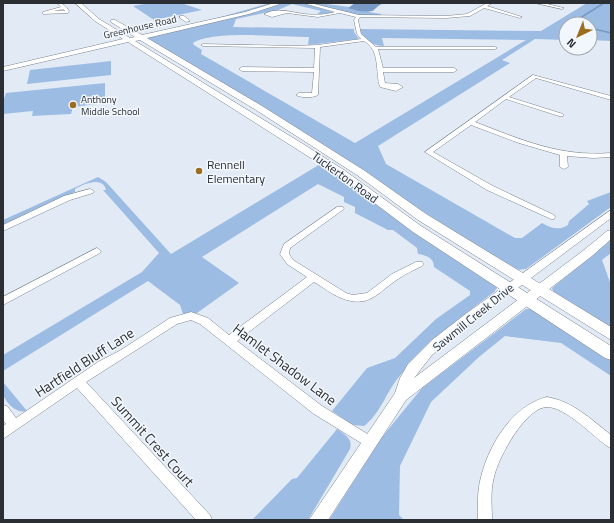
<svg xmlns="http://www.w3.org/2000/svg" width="614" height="523" font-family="'Titillium Web',sans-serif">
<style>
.green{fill:#9dbce4}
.water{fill:#7799c3}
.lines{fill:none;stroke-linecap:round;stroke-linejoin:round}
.stream{stroke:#7799c3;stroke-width:1.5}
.minor-casing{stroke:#7b838c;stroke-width:1}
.tertiary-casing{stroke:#7b838c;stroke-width:1}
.secondary-casing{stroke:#7b838c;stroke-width:1}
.minor{fill:#fff;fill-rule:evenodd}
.tertiary{fill:#fff;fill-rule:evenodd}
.secondary{fill:#fff;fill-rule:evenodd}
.poi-dot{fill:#9c6c1f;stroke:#f2f7fe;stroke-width:1.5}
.labels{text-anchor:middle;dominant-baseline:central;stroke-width:3;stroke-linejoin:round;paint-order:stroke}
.far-street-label{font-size:10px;fill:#2b2e32;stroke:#f2f7fe}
.far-poi-label{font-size:10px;fill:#2b2e32;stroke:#f2f7fe;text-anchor:start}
.poi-label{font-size:12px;fill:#2b2e32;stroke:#f2f7fe;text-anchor:start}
.street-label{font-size:12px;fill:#2b2e32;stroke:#f2f7fe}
.near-street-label{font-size:14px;fill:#2b2e32;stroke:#f2f7fe}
</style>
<rect width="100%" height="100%" fill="#e2ebf5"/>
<g class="green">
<polygon points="150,3 181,3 202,10 154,20 133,6"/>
<path d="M270,3H301L335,12L316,15L321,11L292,4L278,10L236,19L233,27L354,29V32L359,39L308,45L309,37C283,37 214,30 193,43L194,45L202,50L201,54L355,143L526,40L382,38L384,46C372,46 363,39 359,29L541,31L587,3H611V41L590,40V24H566V40L535,39L502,60L510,63L378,146L386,164L515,238H522L542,223C550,228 559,231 568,225L569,221L589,204L587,201L611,192V207L526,269L516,270L147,38Z"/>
<polygon points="320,3 349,7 351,9 381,14 381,16 358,15 316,5"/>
<polygon points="111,61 111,75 27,84 30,70"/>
<polygon points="105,83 105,103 73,107 71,114 32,116 33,111 3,114 3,102 6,93"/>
<path d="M322,163L496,285L497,288L494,292C459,318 426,344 398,378C386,393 380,414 364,426L353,425L332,411L367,368L395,358L436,319L470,295V291L434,267C434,258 426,255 418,254L417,248L393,230H388L355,213V207L344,202V197L318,184L202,257L239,283L197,313L183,314L180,305L148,281L3,371V355L142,272L159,253L103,190H106L105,187C100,177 83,184 75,189V192L3,226V220L98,177L106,182L171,254Z"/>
<polygon points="611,240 611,253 602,260 611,285 611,330 554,294 552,288"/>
<polygon points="526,309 532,309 611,359 611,376 561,343 505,336 479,357 431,402 400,466 399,515 404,520 329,520 382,437 422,388"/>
<path d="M3,382L27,411C17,414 7,404 3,395C2,391 3,385 3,382Z"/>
<path d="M337,429C345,435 353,438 350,449L308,520H252L292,479L297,478Z"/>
</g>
<path class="water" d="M355,3H385C376,5 376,10 372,11C366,13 353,10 348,8Z"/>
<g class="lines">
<g class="stream">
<polyline points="577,24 577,20 604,3"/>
<polyline points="590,28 611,33"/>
</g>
<defs>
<g id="minor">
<path d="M57,3C63,3 66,6 69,11L68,13L43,14V12L61,7ZM63,9L65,11H54Z"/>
<path d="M303,3H310L359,15L446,16L467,14L487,3H492L487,6L522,17L520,18L484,8L470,16L446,18L360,17L358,20L361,34L376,47H495L497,48L495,49H378L383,68H454L457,70L454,72H383L385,83L398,84L403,87L396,91L380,87C375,72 381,51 364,41L320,47L318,95C313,98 301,98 296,95L299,93H312L314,72L242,71L239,69L242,67L314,68L315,48L203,46L201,45L203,44L295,46L318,45L361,39L357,34L354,20L356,17L340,13L318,17L287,13L272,17L264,14C277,7 290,12 304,14C315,15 325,15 335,12Z"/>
<polygon points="535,3 543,3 564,8 562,9"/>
<polygon points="180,16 184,16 190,21 186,22 180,18"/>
<path d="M533,75L611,96V100L536,78L509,97L563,114V116H559L506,99L475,122C522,140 560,157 611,153V157L593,158L567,156L568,167L564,169L560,167V155L519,143L471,125L433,152L493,186L554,215L555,217L554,219H551L487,190L425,152Z"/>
<polygon points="90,189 94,191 93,193 70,200 3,231 3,225 64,196"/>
<path d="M337,207H343L344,209L290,248L289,254L293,260L346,293L353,295L367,293L392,274L416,262H422L424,264L422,266C414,270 405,274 398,279C377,293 369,309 341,298C331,294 323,287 314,282L237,341L322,406L374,438L376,442L374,446L370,448L366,446L314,414L200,324L191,320L177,324L86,382L210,515L212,520H196L77,388L3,439V426L6,424L3,420V405L7,406L16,418L98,362L121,350L170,318L191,312L208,318L229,335L307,277L287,264L280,254L284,244Z"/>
<polygon points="97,248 101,251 100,253 3,305 3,297"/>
<path d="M547,397C572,401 591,419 611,435V448L607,446C592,435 566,408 548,407C526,406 498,458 494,477C490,491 492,506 492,520H478C478,506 477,491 481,477C489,444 513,405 547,397Z"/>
</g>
<polygon id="tertiary" points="611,210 611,218 459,332 432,355 414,378 584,250 607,231 611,230 611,239 592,256 406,400 328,520 309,520 395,393 400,378 408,364 432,340 467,313"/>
<polygon id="secondary" points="75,3 81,3 99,19 130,38 135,37 111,22 111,20 115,20 142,35 245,12 274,3 283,3 249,14 147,38 262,106 365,171 426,214 611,327 611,340 418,220 357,175 256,110 140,40 135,41 303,144 344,170 421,226 611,346 611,360 605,358 413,232 336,174 128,42 3,71 3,67 123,39 95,21"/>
</defs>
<use href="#minor" class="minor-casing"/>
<use href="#tertiary" class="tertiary-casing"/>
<use href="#secondary" class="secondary-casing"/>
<use href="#minor" class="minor"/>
<use href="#tertiary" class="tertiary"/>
<use href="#secondary" class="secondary"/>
</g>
<g class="poi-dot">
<circle cx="73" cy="105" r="4"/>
<circle cx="199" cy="171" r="4"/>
</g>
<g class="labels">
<g class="far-street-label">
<text transform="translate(140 27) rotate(-13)">Greenhouse Road</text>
</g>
<g class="far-poi-label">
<text x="81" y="99">Anthony<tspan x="81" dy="12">Middle School</tspan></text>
</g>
<g class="poi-label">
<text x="207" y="164">Rennell<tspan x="207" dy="14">Elementary</tspan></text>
</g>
<g class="street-label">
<text transform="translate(345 177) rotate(36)">Tuckerton Road</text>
<text transform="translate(473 317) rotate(-39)">Sawmill Creek Drive</text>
</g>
<g class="near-street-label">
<text transform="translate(84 362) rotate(-33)">Hartfield Bluff Lane</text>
<text transform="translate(285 364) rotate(37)">Hamlet Shadow Lane</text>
<text transform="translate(153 441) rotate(48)">Summit Crest Court</text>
</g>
</g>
<rect width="614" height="523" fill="none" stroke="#2b2e32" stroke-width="8"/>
<g transform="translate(578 36) rotate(223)"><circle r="19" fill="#f2f7fe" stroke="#a2a7ac"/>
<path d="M0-3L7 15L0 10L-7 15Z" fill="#9c6c1f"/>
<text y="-6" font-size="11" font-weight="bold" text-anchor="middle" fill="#2b2e32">N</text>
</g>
</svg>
